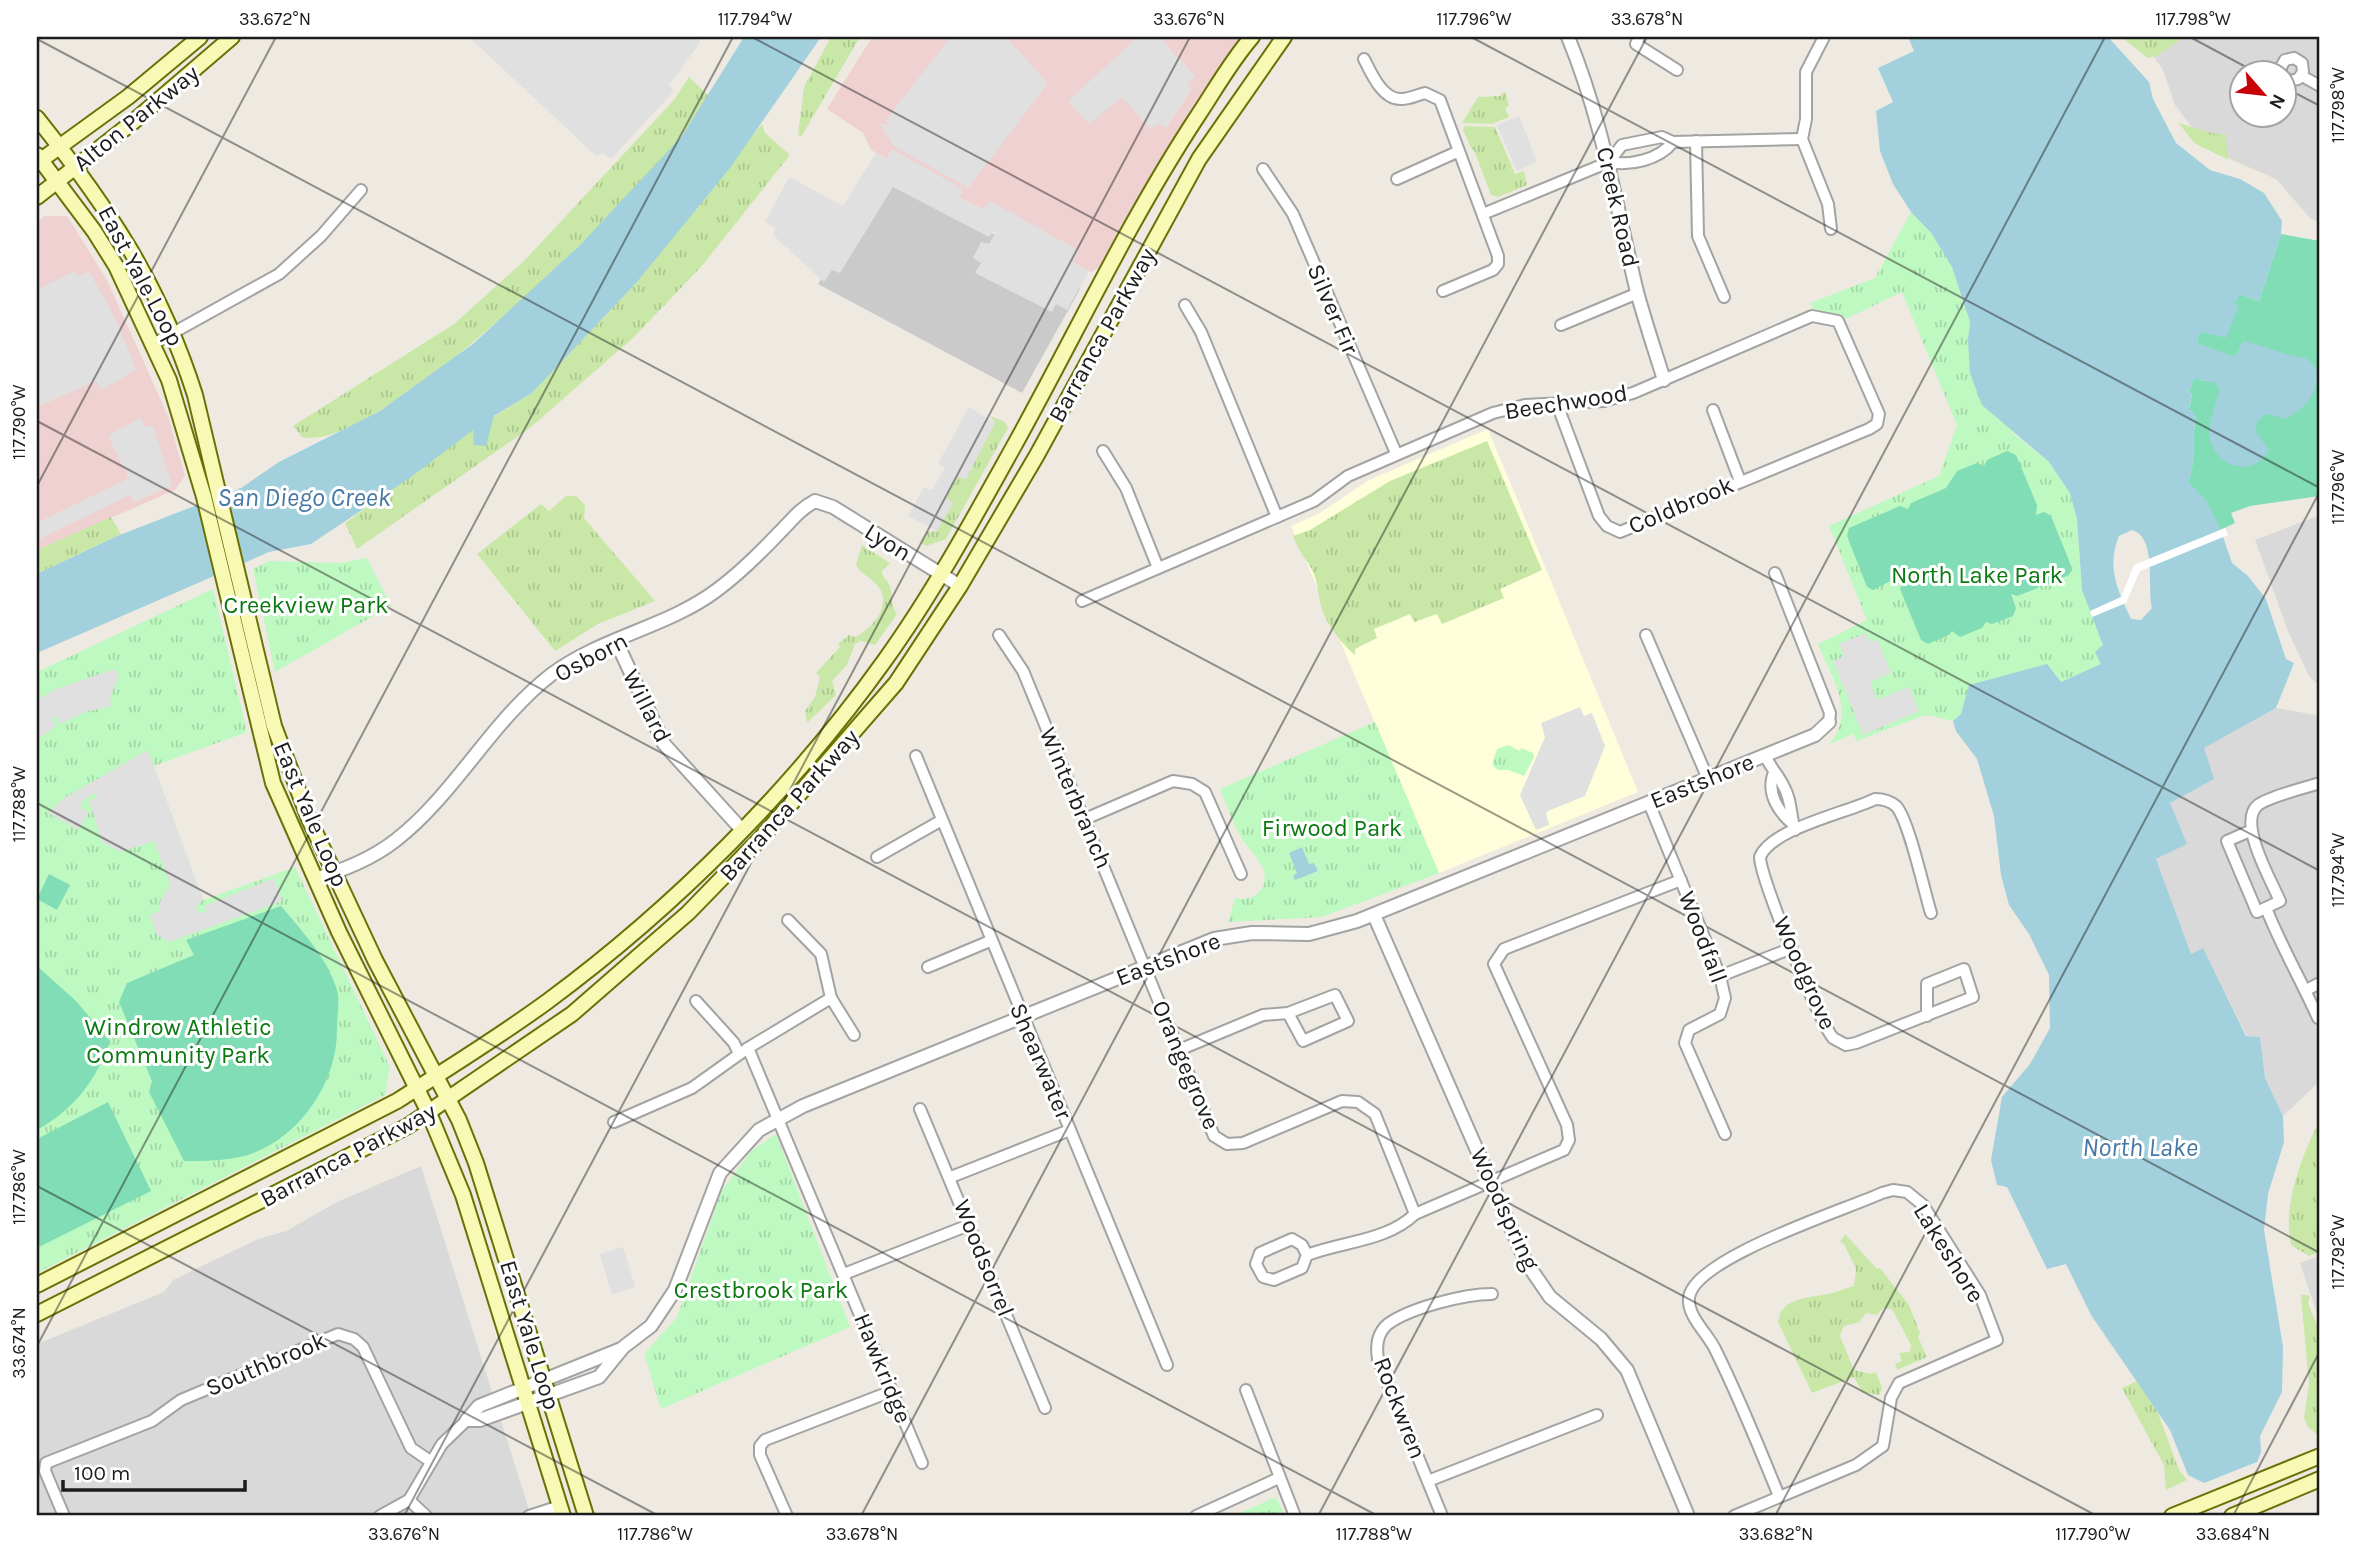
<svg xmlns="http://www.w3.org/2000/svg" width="2357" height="1553" font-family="Karla,sans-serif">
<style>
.residential{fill:#dad9d9;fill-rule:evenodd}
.commercial{fill:#efd1d1}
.education{fill:#fffeda}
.religious{fill:#cacaca}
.grass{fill:url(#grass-tufts)}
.park{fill:url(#park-tufts)}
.pitch{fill:#80ddb6}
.parking{fill:#e0e0e0}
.water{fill:#a2d0dc;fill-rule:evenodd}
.pier{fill:#fff}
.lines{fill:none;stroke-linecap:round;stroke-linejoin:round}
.minor-casing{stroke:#a3a3a3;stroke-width:14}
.tertiary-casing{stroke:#a3a3a3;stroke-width:16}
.secondary-casing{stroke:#697205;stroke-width:18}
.minor{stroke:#fff;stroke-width:10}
.tertiary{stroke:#fff;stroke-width:12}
.secondary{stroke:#f7f9b5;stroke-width:14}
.ticks{fill:none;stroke:#1c1c1c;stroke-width:2;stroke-opacity:0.45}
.labels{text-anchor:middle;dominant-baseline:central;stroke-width:6;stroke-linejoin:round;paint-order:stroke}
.street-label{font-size:24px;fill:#1c1c1c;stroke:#fff}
.park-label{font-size:24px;fill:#0c7912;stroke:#fff}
.water-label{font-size:26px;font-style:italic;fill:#4778a3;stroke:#fff}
.neatline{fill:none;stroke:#1c1c1c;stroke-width:2.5}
.ticks-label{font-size:18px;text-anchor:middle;fill:#1c1c1c}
</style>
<defs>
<pattern id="grass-tufts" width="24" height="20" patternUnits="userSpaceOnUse" patternTransform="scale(1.75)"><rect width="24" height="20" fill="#c9e8a7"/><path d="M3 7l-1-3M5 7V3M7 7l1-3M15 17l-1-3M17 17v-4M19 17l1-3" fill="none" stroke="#acc68f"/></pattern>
<pattern id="park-tufts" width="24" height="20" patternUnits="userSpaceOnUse" patternTransform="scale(1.75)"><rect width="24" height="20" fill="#bef9c1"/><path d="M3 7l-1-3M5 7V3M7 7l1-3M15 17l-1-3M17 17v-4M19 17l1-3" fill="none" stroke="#a3d5a5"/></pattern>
</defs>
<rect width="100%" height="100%" fill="#eeeae2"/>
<g class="residential">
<path d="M2135,37H2320V223L2310,218L2276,179L2232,160L2190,125L2175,105L2163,70L2145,44ZM2242,74H2284V116H2242Z"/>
<polygon points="2320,515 2320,687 2309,676 2288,631 2255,540"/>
<polygon points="2276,708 2316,715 2320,713 2320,1081 2283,1116 2265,1078 2260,1037 2247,1036 2203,949 2191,954 2156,859 2186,844 2170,803 2204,748"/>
<polygon points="421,1166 531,1516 38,1516 37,1344 164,1292 173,1280 258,1239 286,1231 337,1202"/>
<polygon points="2320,1256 2320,1322 2300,1263"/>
</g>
<g class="commercial">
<polygon points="872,37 1244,37 1151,179 1102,266 1091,272 871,150 863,133 827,109"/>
<polygon points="44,216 67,216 107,280 168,416 185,476 175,490 37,550 37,224"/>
</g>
<polygon class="education" points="1488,429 1638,792 1439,873 1291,526 1320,513 1369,480"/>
<polygon class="religious" points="885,174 1077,280 1080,289 1022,393 818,284"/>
<g class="grass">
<polygon points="831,37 860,37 801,137 798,135 804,87"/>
<polygon points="2131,37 2184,37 2157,56 2148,58 2125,40"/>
<path d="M689,77L708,95C700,108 692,123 682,135C635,199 377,455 302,437L293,426L454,324L524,261L674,100Z"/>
<polygon points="1505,91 1509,106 1505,108 1509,117 1492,124 1462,123 1478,97 1500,96"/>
<path d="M2178,122C2187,126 2217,136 2225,134L2229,160L2194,143Z"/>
<polygon points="762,124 765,133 790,155 701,267 634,337 531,427 357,549 345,523 473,430 532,393 637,282"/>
<polygon points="1465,126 1495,127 1515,174 1524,171 1527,185 1498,197 1491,195 1474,150 1472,150 1463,130"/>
<polygon points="990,416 1005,422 1008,428 946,539 926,546 921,543 927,532 937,531 952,503 946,497 957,477 965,478 995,423"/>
<path d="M1487,441L1542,570L1500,589L1504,598L1442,624L1437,614L1414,622L1410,614L1374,629L1377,638L1355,649V655C1341,643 1326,624 1321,606C1318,595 1318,585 1314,574C1308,560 1299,554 1293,536L1310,530L1390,481Z"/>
<polygon points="566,496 576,496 585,505 584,518 655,601 598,624 555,651 477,554 541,504 549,511"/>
<polygon points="111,517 121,534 37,574 37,550"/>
<path d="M862,545L890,563L882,571C882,579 887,578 890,586C893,595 890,605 897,614L875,645L861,641L855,644L847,665L832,681L836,695L807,723L805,711L815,697L820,677L816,673L840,647L838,644L849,635L855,637C874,628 894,603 876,584C870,577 861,574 856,565Z"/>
<path d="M2320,1120V1202L2318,1203L2320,1252L2309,1256L2291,1245C2282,1207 2302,1154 2320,1120Z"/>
<path d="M1845,1234L1877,1269L1880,1268L1909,1305L1920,1333L1918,1337L1927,1357L1897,1370L1895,1364L1902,1361L1899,1353L1910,1352L1911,1345L1892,1309L1883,1308L1877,1315L1866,1313L1859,1322L1844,1326L1840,1336L1854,1370L1870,1374L1876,1372L1882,1388L1879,1395L1862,1392L1854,1377L1812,1393L1778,1322C1781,1297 1809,1298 1827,1294C1836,1293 1844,1288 1854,1286L1856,1269L1844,1244L1840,1242Z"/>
<polygon points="2301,1294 2310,1296 2308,1303 2320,1333 2318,1435 2308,1427 2304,1418 2309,1384"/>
<polygon points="2137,1381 2155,1405 2179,1470 2187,1480 2166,1490 2164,1465 2122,1388"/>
</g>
<g class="park">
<path d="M1911,212L1932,234L1952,267L1970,322L1968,340L2013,433L2049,462L2070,493L2077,519L2082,590L2104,646L2102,664L2061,682L1961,714L1953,721L1925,715L1857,741L1853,734L1830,744C1856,710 1832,679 1818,644L1867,620L1829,526L1939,476L1957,425L1902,292L1846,319L1813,309L1810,303L1875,278Z"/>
<polygon points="367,558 391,606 275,672 253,569 269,561 340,563"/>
<polygon points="213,589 247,732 154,766 203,900 295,867 390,1067 385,1095 37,1273 37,672"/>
<path d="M1375,722L1439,873L1322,917L1228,922L1235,898C1244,900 1253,899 1260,891C1276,870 1248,851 1239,834C1232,820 1226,804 1220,789Z"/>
<polygon points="1508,745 1520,751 1521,748 1533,753 1534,757 1524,776 1508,770 1498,770 1492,765 1497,749"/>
<polygon points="776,1134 850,1327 661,1409 644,1354 677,1317 721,1192 751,1151"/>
<polygon points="1276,1497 1285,1516 1233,1516"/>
</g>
<g class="pitch">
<path d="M2281,234L2320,241V496L2250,506L2231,513L2235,523L2220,530L2188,482C2197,461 2191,439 2196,417L2189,409L2192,394L2189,392L2194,377L2205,381L2218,352L2196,343L2201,332H2211L2238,306L2234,305L2239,294L2259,301Z"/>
<polygon points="2007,451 2016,455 2037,505 2036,515 2044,512 2051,516 2072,568 2069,575 2048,584 2041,581 2038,588 2017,596 2011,594 2016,608 2013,616 1992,624 1986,622 1982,628 1960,637 1952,631 1949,635 1928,644 1921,640 1900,589 1904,580 1898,577 1873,590 1867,587 1847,536 1849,528 1900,506 1908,509 1911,503 1946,488 1957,471 1977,463 1984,466 1987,460"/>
<polygon points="49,874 70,885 57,910 37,899"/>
<path d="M281,906C302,931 328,959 337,990C340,1001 337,1016 337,1028C338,1082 300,1138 248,1155C227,1161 205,1161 184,1161L149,1092L152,1081L119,1002L127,983L194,955L186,940Z"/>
<path d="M37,966L76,1001L110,1041C96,1081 74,1109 37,1130Z"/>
<polygon points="108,1102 151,1191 37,1248 37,1139"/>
</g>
<g class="parking">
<polygon points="469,37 701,37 699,44 669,85 674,91 611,159 603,153 596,156"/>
<polygon points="951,37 1006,37 1048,83 968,188 894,146 880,124 891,125 885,121"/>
<polygon points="1138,37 1159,37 1195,76 1187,83 1192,89 1166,128 1159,123 1150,129 1122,97 1089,124 1068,101"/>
<polygon points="1519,116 1537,162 1517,171 1497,125"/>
<polygon points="892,149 963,189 960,197 983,209 990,201 1078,250 1073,262 1089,271 1067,310 1056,304 1052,312 975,273 981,263 973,258 981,242 989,244 996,232 993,231 989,237 893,187 840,273 832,270 824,282 774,236 775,228 765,222 789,177 843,206 876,153 886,159"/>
<polygon points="75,271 78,276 89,271 118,324 136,370 101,390 96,381 37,407 37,290"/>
<polygon points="969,407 995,423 966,479 957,477 946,497 953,503 937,531 908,516 924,487 932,490 945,468 938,464"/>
<polygon points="141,417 145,427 153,425 172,486 134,502 130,495 37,540 37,523 129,478 108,436"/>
<polygon points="1866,633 1870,642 1877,639 1891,673 1870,682 1877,700 1909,687 1919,711 1863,735 1833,661 1844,656 1839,644"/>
<polygon points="115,669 119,677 110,697 111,706 85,712 60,724 55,716 51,719 56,726 37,740 37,700 56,689"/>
<polygon points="1580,707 1584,716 1592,713 1605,746 1585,796 1548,811 1546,814 1549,825 1536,830 1520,795 1545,737 1541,723"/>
<polygon points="148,750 203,900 196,907 197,912 206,913 204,906 274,878 282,901 169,942 157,935 150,915 159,911 159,904 170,884 154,841 121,852 102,842 89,800 98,798 94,793 81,802 81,808 89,812 79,830 48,813 64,798"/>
<polygon points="623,1247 635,1287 612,1295 600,1254"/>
</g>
<g class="water">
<polygon points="744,37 821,37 730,168 637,282 532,393 494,416 486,446 474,445 473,430 411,477 311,544 269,552 37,653 37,574 117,536 241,488 279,462 380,411 474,343 580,245 682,136"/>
<path d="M1908,37H2108L2149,82L2153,99L2176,143L2210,170L2240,179L2264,193L2282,221L2281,234L2259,301L2239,294L2235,304L2239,306L2226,338L2201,332L2196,343L2235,357L2243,341C2266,346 2285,356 2308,359L2318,371C2319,393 2305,409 2286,419L2267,414L2257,421L2256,432L2269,450C2256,476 2221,470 2211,443C2205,427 2216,404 2220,389L2215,383L2194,378L2189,392L2192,393L2189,408L2196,417C2191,439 2197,461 2188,482L2206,500L2219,525L2232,563L2248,576L2266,599L2286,659L2294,663L2276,708L2204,748L2214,779L2170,803L2187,844L2156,859L2191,954L2203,948L2246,1036L2260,1037L2265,1078L2283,1116L2284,1142L2268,1194L2264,1230L2283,1347L2282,1392L2260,1436L2261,1452L2257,1462L2204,1483L2188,1475L2170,1430L2091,1315L2066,1264L2047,1269L2007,1187L1997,1185L1991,1160L2002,1097L2030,1064L2050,1028L2049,975L2029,934L2009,905L2001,875L1994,816L1977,759L1956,731L1953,721L1961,714L1969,685L2047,664L2061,682L2101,664L2095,652L2103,645L2082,590L2077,519L2070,493L2049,462L1982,405L1970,373L1968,340L1970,322L1952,267L1932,234L1911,212L1893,184L1880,151L1876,111L1893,102L1878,68L1914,51ZM2132,530C2157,537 2147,586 2152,608L2141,620L2131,619C2118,591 2106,567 2119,536Z"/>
<polygon points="1302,847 1309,864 1314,863 1318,871 1295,880 1293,876 1297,873 1289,853"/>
</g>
<polygon class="pier" points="2225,528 2228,535 2140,571 2126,603 2092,617 2090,611 2121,597 2134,565"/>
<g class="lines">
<defs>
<g id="minor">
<polyline points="1639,37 1636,44 1677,70"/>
<polyline points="1824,37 1806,72 1806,119 1802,139 1828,204 1831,229"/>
<path d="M1364,59C1371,73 1383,101 1402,99C1410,99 1417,95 1425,93L1440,100L1498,256V264L1493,270L1443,291"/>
<polyline points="2281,74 2281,67 2285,60 2294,58 2302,63 2303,72 2298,79 2290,81 2284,77"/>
<polyline points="2302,76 2320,86"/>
<polyline points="1696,141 1698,236 1724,297"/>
<polyline points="1609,162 1622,145 1662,137 1673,142 1802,139"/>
<path d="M1609,162C1630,166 1659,160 1673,142"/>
<polyline points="1263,169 1293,214 1396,453"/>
<polyline points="1397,179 1457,152"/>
<polyline points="1483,214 1609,162"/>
<polyline points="1185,305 1201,332 1277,517"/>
<polyline points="1561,325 1638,293"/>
<polyline points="153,344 279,274 321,236 361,190"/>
<polyline points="1713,410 1740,481"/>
<polyline points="1103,451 1126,488 1158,568"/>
<polyline points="1775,573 1830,713 1829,722"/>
<polyline points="1082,601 1314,501 1348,476 1493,413 1525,405 1604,401 1633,393 1812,316 1838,321 1879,414 1877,424 1869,429 1620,532 1607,526 1599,516 1557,404"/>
<polyline points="999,635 1023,671 1214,1136 1227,1144 1243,1143 1342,1101 1358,1102 1375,1114 1415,1214"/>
<polyline points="1646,635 1708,779"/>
<path d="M1765,755C1771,769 1777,773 1783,785C1792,800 1790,815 1795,830"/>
<polyline points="916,756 1167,1365"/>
<path d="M1773,775C1767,793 1778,812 1793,824"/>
<polyline points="1649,803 1720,976 1725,998 1720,1014 1689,1030 1685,1043 1725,1134"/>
<polyline points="1085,819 1173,781 1192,784 1205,792 1241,874"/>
<path d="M2250,831L2227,841L2257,912L2280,901C2271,880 2237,822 2258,805C2270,796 2305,788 2320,783"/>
<polyline points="877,857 942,820"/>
<path d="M2266,908C2281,946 2301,980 2318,1018L2320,1017"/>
<polyline points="788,920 821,954 831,998 854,1035"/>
<polyline points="928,967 990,941"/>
<polyline points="1720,976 1792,948"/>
<polyline points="2306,990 2320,983"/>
<polyline points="696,1001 734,1043 739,1054"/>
<path d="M1927,1016V984L1964,969L1973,997L1856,1043L1846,1045L1833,1038C1819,1021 1760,878 1760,857C1772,828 1847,813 1875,799C1883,799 1890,801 1896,806C1909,820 1924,891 1931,913"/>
<polyline points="748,1048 922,1463"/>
<polyline points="1179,1050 1263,1015 1288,1013 1335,995 1348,1021 1303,1041 1288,1013"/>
<polyline points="920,1109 1045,1408"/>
<polyline points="614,1122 692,1088 748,1048 831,998"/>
<polyline points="951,1177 1070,1130"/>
<path d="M1307,1255L1302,1245L1292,1239L1260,1253L1256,1264L1263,1277L1274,1280L1302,1268L1307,1255C1344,1241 1387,1241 1415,1214L1564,1150L1569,1140L1567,1125L1494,964L1504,949L1681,880"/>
<polyline points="844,1274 969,1225"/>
<polyline points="1246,1390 1295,1516"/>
<polyline points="1428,1481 1597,1415"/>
<polyline points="409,1500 426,1516"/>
<polyline points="64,1516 45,1471 46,1463 152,1421 181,1400 338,1334 354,1339 363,1347 411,1448 430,1461"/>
<polyline points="380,1516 409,1500 442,1444 467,1420"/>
<polyline points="529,1516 560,1506"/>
<polyline points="787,1516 760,1455 760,1446 765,1440 892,1391"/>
<polyline points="1196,1516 1279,1478"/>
<path d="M1442,1516L1378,1359C1376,1347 1377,1333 1388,1324C1410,1308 1464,1294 1492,1294"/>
<path d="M1734,1516L1856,1465L1883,1446L1891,1398L1899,1383L1997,1340L1980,1295L1923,1205L1907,1192L1893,1190L1882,1193C1845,1210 1693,1258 1689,1298C1687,1316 1708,1334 1715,1349C1739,1397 1759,1447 1779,1496"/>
</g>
<g id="tertiary">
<path d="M1568,37C1602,119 1616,205 1637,292C1645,321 1655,351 1664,380"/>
<polyline points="616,641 664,744 742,830"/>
<path d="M315,879C343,870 372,859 396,840C456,793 491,721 552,674C602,637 668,627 717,590C740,573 761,552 780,532C792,520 800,509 815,501L833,507L960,586"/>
<polyline points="1374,915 1526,1262 1550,1297 1601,1339 1627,1370 1688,1516"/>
<polyline points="467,1420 479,1406 621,1349 651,1326 675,1290 720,1173 759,1130 803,1106 1214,939 1252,933 1309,934 1357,921 1815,735 1829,722"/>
<polyline points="467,1420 480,1420 599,1377 621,1350"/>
</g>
<g id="secondary">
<path d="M37,118C108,207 160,285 195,395L274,726L309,819L375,960L459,1120L476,1163L586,1516"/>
<polyline points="37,155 94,231 116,266 169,380 204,497 273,783 339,932 429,1113 463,1195 563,1516"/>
<polyline points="37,163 128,97 200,37"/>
<polyline points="37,197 133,122 232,37"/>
<path d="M37,1285L397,1101C448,1068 499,1037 548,1001C675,907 793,789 885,660C933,593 974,518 1014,446C1075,336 1128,222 1197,117C1215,90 1231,61 1252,37"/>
<polyline points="37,1314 408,1126 572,1014 688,913 761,838 896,683 960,586 1037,455 1199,159 1284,37"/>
<polyline points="2172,1516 2320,1456"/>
<polyline points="2232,1516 2320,1479"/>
</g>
</defs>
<use href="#minor" class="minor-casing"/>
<use href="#tertiary" class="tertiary-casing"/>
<use href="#secondary" class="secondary-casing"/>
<use href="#minor" class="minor"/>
<use href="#tertiary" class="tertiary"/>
<use href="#secondary" class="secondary"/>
</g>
<path class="ticks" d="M752,37L2320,871M1471,37L2320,488M2190,37L2259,74M37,39L2320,1253M2284,87L2320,106M37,421L2097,1516M37,486L276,37M37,803L1378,1516M37,1186L659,1516M37,1346L733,37M404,1516L1190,37M861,1516L1647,37M1318,1516L2105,37M1775,1516L2320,491M2233,1516L2320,1351"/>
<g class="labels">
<g class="street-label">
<text transform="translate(136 118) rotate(-39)">Alton Parkway</text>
<text transform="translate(1618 207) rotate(77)">Creek Road</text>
<text transform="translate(141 276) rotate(62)">East Yale Loop</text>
<text transform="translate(1333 309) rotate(67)">Silver Fir</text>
<text transform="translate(1102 335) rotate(-61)">Barranca Parkway</text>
<text transform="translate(1566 402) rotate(-9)">Beechwood</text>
<text transform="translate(1681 505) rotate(-23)">Coldbrook</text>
<text transform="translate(888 542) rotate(32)">Lyon</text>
<text transform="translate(591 657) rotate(-28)">Osborn</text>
<text transform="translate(647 706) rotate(63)">Willard</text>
<text transform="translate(1702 781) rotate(-22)">Eastshore</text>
<text transform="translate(1076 798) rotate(67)">Winterbranch</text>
<text transform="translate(789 805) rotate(-48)">Barranca Parkway</text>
<text transform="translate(311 814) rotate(67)">East Yale Loop</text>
<text transform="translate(1703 937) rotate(69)">Woodfall</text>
<text transform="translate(1168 959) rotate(-21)">Eastshore</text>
<text transform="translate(1805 973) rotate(66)">Woodgrove</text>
<text transform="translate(1041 1061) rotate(67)">Shearwater</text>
<text transform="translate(1186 1065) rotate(67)">Orangegrove</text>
<text transform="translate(348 1155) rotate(-28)">Barranca Parkway</text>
<text transform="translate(1505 1209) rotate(65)">Woodspring</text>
<text transform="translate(1949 1253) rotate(58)">Lakeshore</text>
<text transform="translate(984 1258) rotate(68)">Woodsorrel</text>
<text transform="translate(530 1335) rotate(73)">East Yale Loop</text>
<text transform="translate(266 1364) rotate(-23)">Southbrook</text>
<text transform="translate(883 1368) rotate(68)">Hawkridge</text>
<text transform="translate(1400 1408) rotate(69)">Rockwren</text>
</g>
<g class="park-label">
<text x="1977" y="575">North Lake Park</text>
<text x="306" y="605">Creekview Park</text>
<text x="1332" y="828">Firwood Park</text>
<text x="178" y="1027">Windrow Athletic<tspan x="178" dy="28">Community Park</tspan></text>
<text x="761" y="1290">Crestbrook Park</text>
</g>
<g class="water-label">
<text x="304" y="497">San Diego Creek</text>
<text x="2140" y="1147">North Lake</text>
</g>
</g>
<rect width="2357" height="1553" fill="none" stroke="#ffffff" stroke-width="77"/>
<g transform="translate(2263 94) rotate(118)"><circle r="33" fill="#ffffff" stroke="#a4a4a4" stroke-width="2"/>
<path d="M0-5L12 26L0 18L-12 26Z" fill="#c80107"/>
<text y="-10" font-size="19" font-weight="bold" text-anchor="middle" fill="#1c1c1c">N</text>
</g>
<path d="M63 1480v10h182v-10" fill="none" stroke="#1c1c1c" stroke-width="3.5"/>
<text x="74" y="1480" font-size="21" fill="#1c1c1c" stroke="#ffffff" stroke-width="5" paint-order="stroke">100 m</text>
<rect x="38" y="38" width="2280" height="1476" class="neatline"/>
<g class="ticks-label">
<text x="275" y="25">33.672°N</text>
<text x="755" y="25">117.794°W</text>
<text x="1189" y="25">33.676°N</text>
<text x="1474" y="25">117.796°W</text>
<text x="1647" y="25">33.678°N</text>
<text x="2193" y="25">117.798°W</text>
<text transform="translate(2338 105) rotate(-90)" y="6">117.798°W</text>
<text transform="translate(19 422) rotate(-90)" y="6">117.790°W</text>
<text transform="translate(2338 487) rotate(-90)" y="6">117.796°W</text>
<text transform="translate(19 804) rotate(-90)" y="6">117.788°W</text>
<text transform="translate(2338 870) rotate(-90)" y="6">117.794°W</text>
<text transform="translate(19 1187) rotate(-90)" y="6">117.786°W</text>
<text transform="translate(2338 1252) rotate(-90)" y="6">117.792°W</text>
<text transform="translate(19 1343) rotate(-90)" y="6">33.674°N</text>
<text x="404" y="1540">33.676°N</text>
<text x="655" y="1540">117.786°W</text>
<text x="862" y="1540">33.678°N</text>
<text x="1374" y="1540">117.788°W</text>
<text x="1776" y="1540">33.682°N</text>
<text x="2093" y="1540">117.790°W</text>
<text x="2233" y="1540">33.684°N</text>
</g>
</svg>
